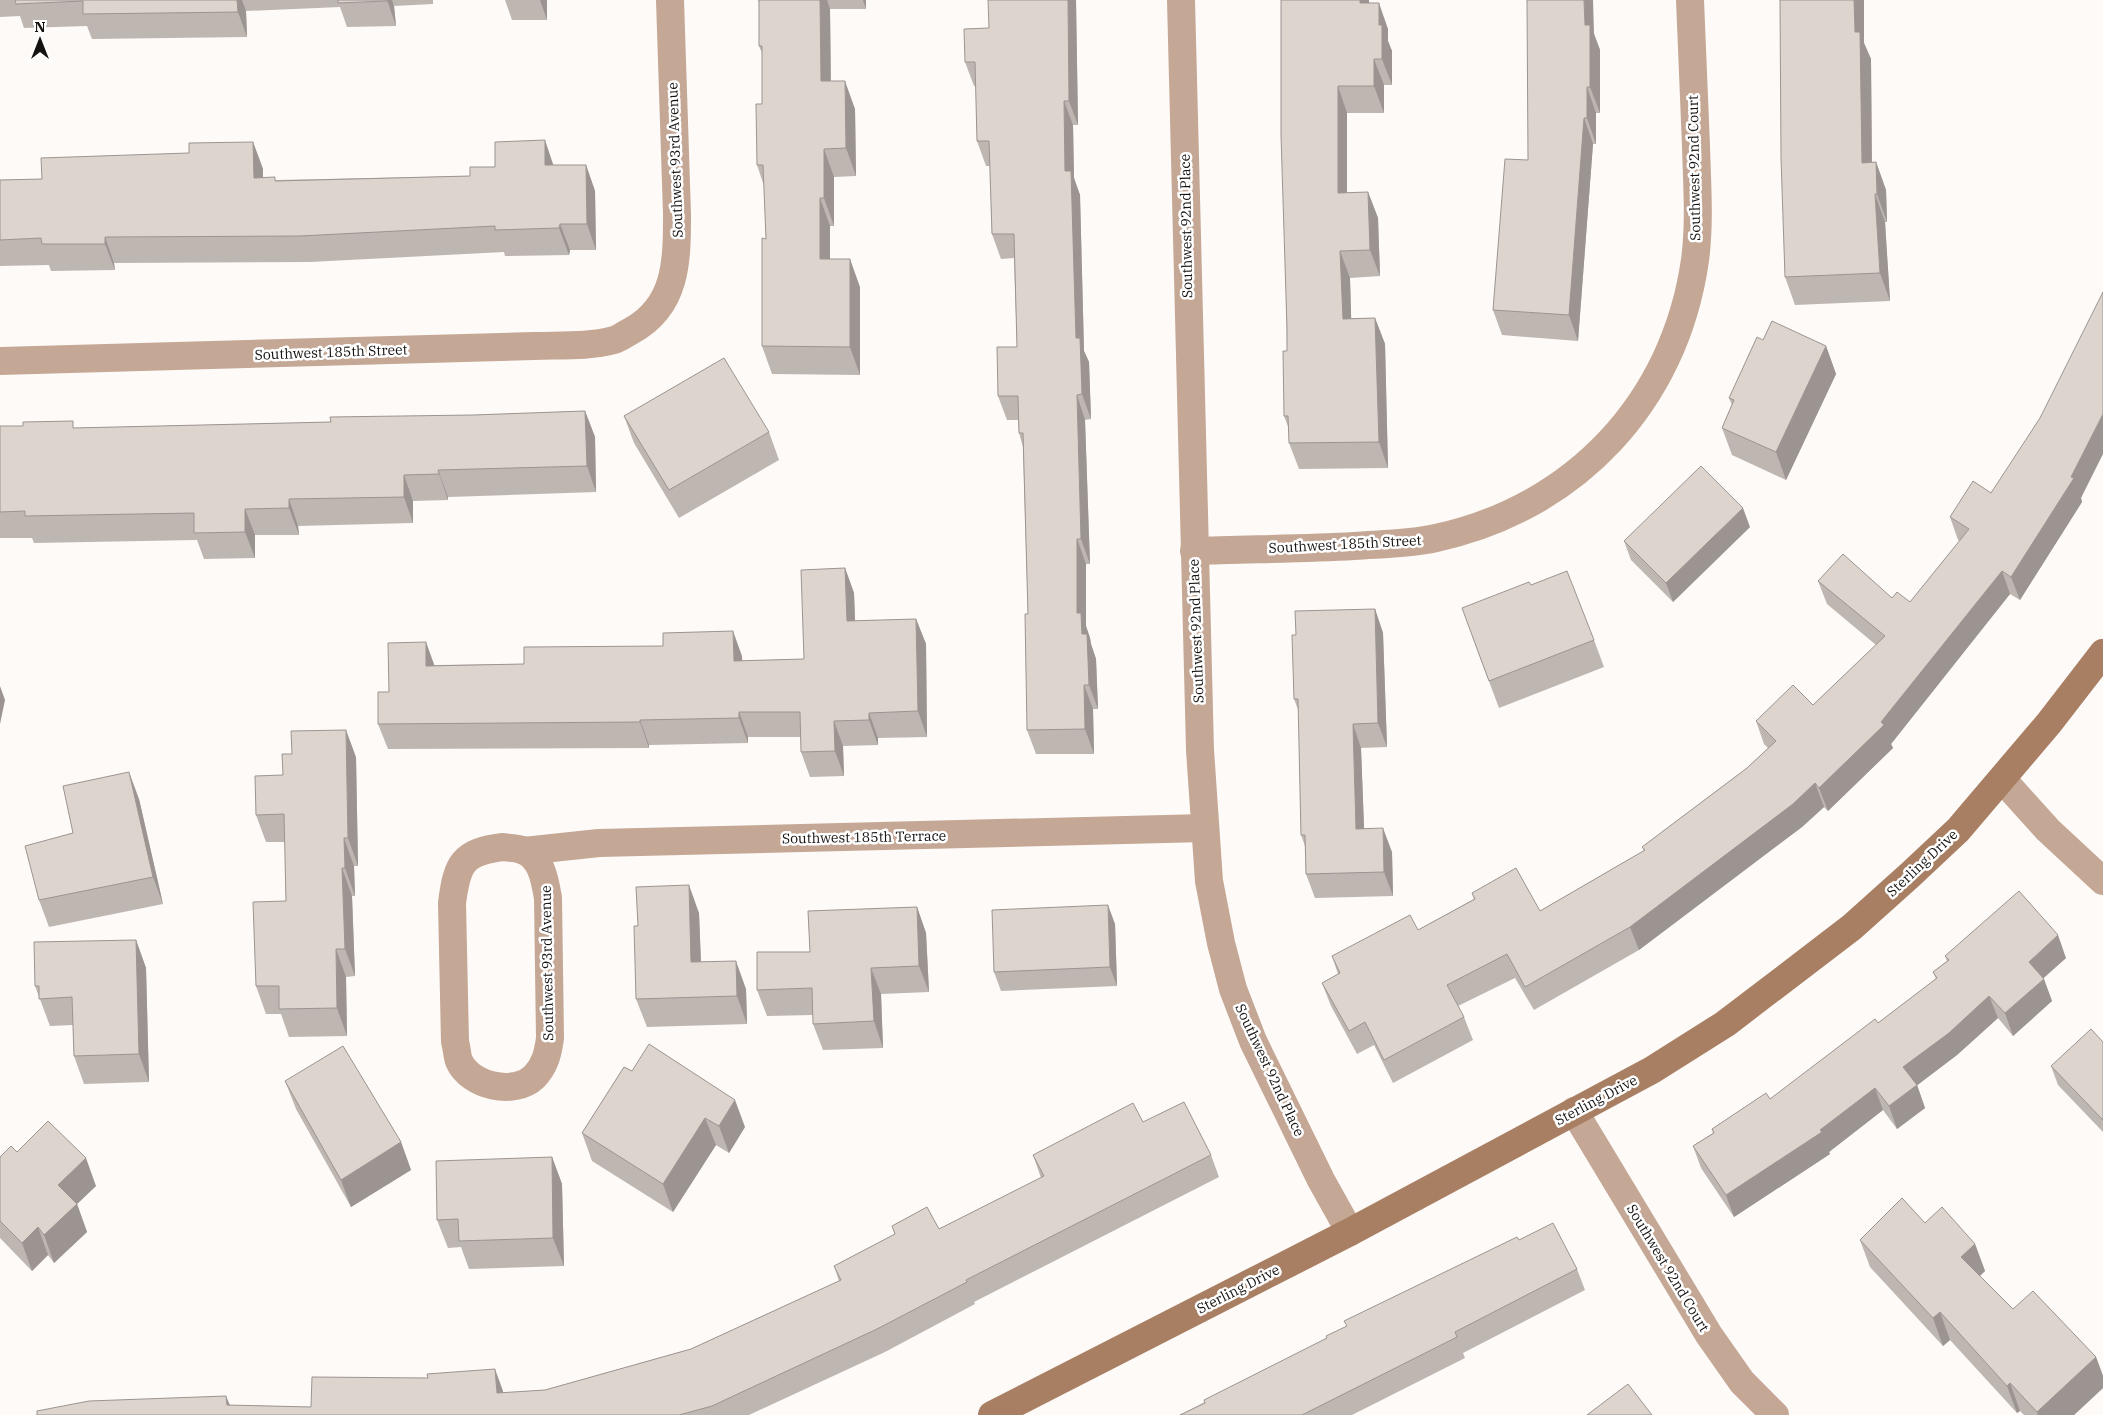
<svg xmlns="http://www.w3.org/2000/svg" width="2103" height="1415" font-family="'IBM Plex Serif',serif">
<style>
.lines{fill:none;stroke-linecap:round;stroke-linejoin:round}
.street{stroke:#c4a794;stroke-width:28}
.secondary{stroke:#a87f63;stroke-width:28}
.wall{fill:#beb6b1}
.shaded-wall{fill:#9b9490}
.building{fill:#ddd4ce;stroke:#9b9490}
.labels{text-anchor:middle;dominant-baseline:central;stroke-width:5;stroke-linejoin:round;paint-order:stroke}
.street-label{font-size:14px;fill:#151210;stroke:#fff}
</style>
<rect width="100%" height="100%" fill="#fefaf8"/>
<g class="lines">
<g class="street">
<polyline points="1181,0 1200,750 1209,881 1221,943 1233,989 1253,1041 1321,1180 1350,1232"/>
<path d="M0,361L534,346C560,345 588,347 614,340C620,338 625,334 631,331C677,306 677,261 677,214L670,0"/>
<path d="M1194,551C1247,549 1301,549 1354,546C1381,544 1409,544 1436,538C1575,508 1675,402 1695,260C1700,223 1697,183 1696,146C1694,97 1692,49 1690,0"/>
<polyline points="2002,779 2048,830 2103,881"/>
<path d="M503,847C509,848 517,848 523,850C542,858 545,881 548,898L550,1038C548,1053 545,1066 534,1077C514,1096 470,1086 459,1061C457,1056 457,1048 455,1042L452,903C457,864 462,852 503,847Z"/>
<polyline points="524,851 599,843 1205,828"/>
<polyline points="1574,1111 1709,1335 1742,1382 1775,1415"/>
</g>
<polyline class="secondary" points="992,1415 1350,1232 1652,1070 1725,1024 1852,927 1910,875 1958,830 2049,723 2103,653"/>
</g>
<g class="wall">
<polygon points="0,0 433,0 433,4 394,6 396,26 347,27 340,7 246,11 247,37 92,39 87,26 24,28 20,16 0,17"/>
<polygon points="505,0 547,0 547,20 512,20"/>
<polygon points="758,0 866,0 866,9 830,9 831,81 855,109 856,176 834,177 834,226 830,226 830,259 860,287 860,375 772,374 762,346 766,239 764,186 757,165 762,104 762,53 759,46 759,3"/>
<polygon points="1076,0 1078,125 1073,125 1074,178 1080,195 1084,351 1089,362 1091,419 1085,420 1090,564 1086,564 1086,626 1090,638 1091,644 1096,659 1098,709 1093,709 1094,754 1036,754 1027,730 1028,614 1023,447 1019,433 1018,420 1007,420 998,396 1017,347 1014,258 1001,259 992,234 990,166 986,166 977,141 976,86 974,86 965,62 989,28"/>
<polygon points="1281,0 1369,0 1369,3 1388,29 1388,41 1392,51 1392,85 1384,85 1384,113 1347,113 1347,193 1368,192 1378,218 1380,276 1350,278 1351,318 1375,318 1385,344 1388,468 1299,469 1289,443 1289,429 1284,416 1287,351"/>
<polygon points="1780,0 1864,0 1864,43 1871,59 1872,163 1876,162 1886,190 1887,222 1885,222 1890,301 1795,305 1785,277"/>
<polygon points="1594,34 1600,50 1600,113 1596,113 1596,144 1593,144 1578,341 1502,335 1493,310 1528,160"/>
<polygon points="253,142 263,169 263,178 276,180 470,176 495,167 554,165 586,165 595,191 596,250 570,250 569,255 505,256 504,252 310,262 114,263 115,270 51,271 49,265 0,266 0,180 42,179 189,153"/>
<polygon points="1763,340 1826,346 1836,374 1786,480 1732,455 1722,428 1732,405 1729,398"/>
<polygon points="585,411 595,437 596,492 448,497 448,500 413,501 413,523 298,526 299,535 255,535 255,558 204,559 197,540 34,543 32,538 0,538 0,426 76,428 331,422 473,415"/>
<polygon points="624,416 769,432 779,460 679,518 634,443"/>
<polygon points="1991,493 2081,498 2082,502 2020,600 2010,594 1891,744 1893,748 1828,811 1824,807 1802,827 1639,950 1534,1010 1515,978 1458,1006 1464,1017 1473,1040 1393,1083 1374,1045 1357,1054 1331,1006 1322,983 1338,974 1332,956 1418,930 1474,899 1472,893 1540,911 1644,851 1642,847 1747,768 1768,748 1764,744 1756,721 1813,705 1876,645 1827,604 1818,581 1910,602 1960,541 1958,540 1950,517"/>
<polygon points="1750,527 1673,602 1631,560 1624,541"/>
<polygon points="845,568 854,593 855,621 916,619 926,644 927,737 878,738 878,745 843,746 844,776 810,777 801,752 801,737 748,737 748,743 649,745 649,748 388,749 378,724 389,692 435,665 524,664 742,656 742,661 804,659"/>
<polygon points="1375,609 1383,633 1387,747 1361,748 1364,828 1392,852 1393,896 1315,898 1306,874 1305,846 1301,835 1299,712 1294,699 1296,635"/>
<polygon points="1472,636 1594,640 1604,667 1499,708"/>
<polygon points="356,757 358,866 354,866 355,896 352,896 355,976 346,977 347,1036 289,1037 281,1014 266,1014 256,986 286,901 285,842 266,842 256,815"/>
<polygon points="139,799 163,904 49,927 39,900 73,833"/>
<polygon points="917,907 926,933 929,992 881,994 883,1048 823,1050 813,1024 813,1015 767,1016 757,990 810,952"/>
<polygon points="699,913 701,962 746,989 747,1024 647,1027 636,999 638,926"/>
<polygon points="1115,924 1117,986 1001,991 994,972"/>
<polygon points="136,940 146,968 149,1082 84,1084 74,1056 73,1025 50,1026 35,986"/>
<polygon points="1945,956 2066,958 2043,978 2052,1001 2013,1036 1998,1018 1957,1055 1917,1085 1925,1108 1897,1129 1883,1110 1829,1152 1830,1154 1734,1217 1701,1168 1693,1146 1713,1133 1712,1129 1770,1099 1878,1023 1936,979 1933,972 1947,961"/>
<polygon points="2103,1042 2103,1132 2058,1085 2051,1066"/>
<polygon points="624,1067 745,1127 729,1153 716,1145 673,1212 592,1161 582,1133"/>
<polygon points="285,1081 401,1142 411,1170 351,1207 296,1109"/>
<polygon points="1143,1122 1211,1155 1219,1177 974,1302 975,1304 885,1352 749,1415 37,1415 226,1396 230,1405 311,1407 503,1391 503,1393 545,1390 691,1349 839,1281 834,1266 895,1234 892,1226 939,1229 1041,1178 1033,1155"/>
<polygon points="17,1152 96,1186 77,1204 87,1232 54,1263 48,1255 32,1271 0,1238 0,1157"/>
<polygon points="552,1157 562,1184 564,1266 469,1269 461,1247 448,1248 437,1220"/>
<polygon points="1925,1223 1975,1244 1985,1271 1980,1276 2013,1309 2096,1357 2103,1376 2103,1388 2074,1415 2024,1415 2020,1411 2017,1413 1950,1340 1943,1346 1870,1267 1860,1240"/>
<polygon points="1519,1240 1577,1269 1585,1290 1463,1353 1465,1358 1352,1415 1180,1415 1327,1338"/>
</g>
<g class="shaded-wall">
<polygon points="237,0 242,0 246,11 247,37 238,12"/>
<polygon points="387,0 392,0 394,6 396,26"/>
<polygon points="540,0 547,0 547,20"/>
<polygon points="820,0 827,0 830,9 831,109 821,81"/>
<polygon points="863,0 866,0 866,9"/>
<polygon points="1068,0 1076,0 1078,125 1069,101"/>
<polygon points="1360,0 1369,0 1370,29 1360,3"/>
<polygon points="1584,0 1593,0 1594,34 1600,50 1600,113 1590,87 1585,25"/>
<polygon points="1854,0 1864,0 1864,43 1871,59 1872,191 1862,163 1855,32"/>
<polygon points="1379,3 1388,29 1388,41 1392,51 1392,85 1382,59 1379,25"/>
<polygon points="1374,59 1384,85 1384,113 1374,86"/>
<polygon points="845,81 855,109 856,176 846,148"/>
<polygon points="1338,86 1347,113 1347,219 1338,193"/>
<polygon points="1587,87 1596,113 1596,144 1587,118"/>
<polygon points="1064,101 1073,125 1074,178 1080,195 1084,351 1089,362 1091,419 1082,394 1076,338 1065,171"/>
<polygon points="1584,118 1593,144 1578,341 1569,315"/>
<polygon points="545,140 554,167 545,165"/>
<polygon points="253,142 263,169 263,204 254,178"/>
<polygon points="824,149 834,177 834,226 824,198"/>
<polygon points="1876,162 1886,190 1887,222 1877,194"/>
<polygon points="586,165 595,191 596,250 587,224"/>
<polygon points="1368,192 1378,218 1380,276 1370,250"/>
<polygon points="1875,194 1885,222 1890,301 1880,273"/>
<polygon points="820,198 830,226 830,287 820,259"/>
<polygon points="560,224 570,250 569,255 559,228"/>
<polygon points="105,237 114,263 115,270 105,244"/>
<polygon points="1340,251 1350,278 1352,345 1343,319"/>
<polygon points="850,259 860,287 860,375 850,347"/>
<polygon points="1375,318 1385,344 1388,468 1379,442"/>
<polygon points="1826,346 1836,374 1786,480 1776,452"/>
<polygon points="1077,395 1085,420 1090,564 1081,539"/>
<polygon points="585,411 595,437 596,492 587,466"/>
<polygon points="2103,414 2103,454 2081,498 2082,502 2020,600 2011,577 2071,477"/>
<polygon points="438,470 448,497 448,500 439,474"/>
<polygon points="404,475 413,501 413,523 404,497"/>
<polygon points="289,499 298,526 299,535 289,508"/>
<polygon points="1743,508 1750,527 1673,602 1666,583"/>
<polygon points="245,509 255,535 255,558 245,532"/>
<polygon points="1077,539 1086,564 1086,626 1090,638 1091,644 1096,659 1098,709 1089,685 1082,634 1077,613"/>
<polygon points="845,568 854,593 856,646 847,621"/>
<polygon points="2002,571 2010,594 1891,744 1893,748 1828,811 1819,788 1881,722"/>
<polygon points="1375,609 1383,633 1387,747 1378,723"/>
<polygon points="916,619 926,644 927,737 918,711"/>
<polygon points="733,631 742,656 743,686 734,661"/>
<polygon points="426,642 435,667 426,666"/>
<polygon points="1084,685 1093,709 1094,754 1085,729"/>
<polygon points="0,686 5,700 0,724"/>
<polygon points="739,712 748,737 748,743 739,718"/>
<polygon points="869,713 878,738 878,745 869,720"/>
<polygon points="640,720 649,745 649,748 640,722"/>
<polygon points="834,721 843,746 844,776 835,751"/>
<polygon points="1353,724 1361,748 1365,853 1356,829"/>
<polygon points="346,730 356,757 358,866 348,838"/>
<polygon points="129,772 139,799 163,904 153,877"/>
<polygon points="1815,783 1824,807 1802,827 1639,950 1630,927"/>
<polygon points="1383,828 1392,852 1393,896 1384,872"/>
<polygon points="344,838 354,866 355,896 345,868"/>
<polygon points="342,868 352,896 355,976 345,949"/>
<polygon points="689,885 699,913 702,990 691,962"/>
<polygon points="1108,905 1115,924 1117,986 1110,967"/>
<polygon points="917,907 926,933 929,992 919,966"/>
<polygon points="2058,935 2066,958 2037,984 2029,962"/>
<polygon points="136,940 146,968 149,1082 139,1054"/>
<polygon points="336,949 346,977 347,1036 337,1008"/>
<polygon points="736,961 746,989 747,1024 737,996"/>
<polygon points="871,968 881,994 883,1048 874,1021"/>
<polygon points="2044,979 2052,1001 2013,1036 2005,1013"/>
<polygon points="1989,996 1998,1018 1957,1055 1911,1090 1903,1067"/>
<polygon points="1917,1085 1925,1108 1897,1129 1889,1106"/>
<polygon points="1875,1088 1883,1110 1829,1152 1830,1154 1734,1217 1726,1195 1820,1130"/>
<polygon points="735,1100 745,1127 729,1153 719,1126"/>
<polygon points="705,1118 716,1145 673,1212 663,1184"/>
<polygon points="401,1142 411,1170 351,1207 341,1180"/>
<polygon points="552,1157 562,1184 564,1266 553,1238"/>
<polygon points="86,1158 96,1186 77,1204 87,1232 54,1263 44,1235 58,1185"/>
<polygon points="38,1227 48,1255 32,1271 22,1243"/>
<polygon points="1975,1244 1985,1271 1971,1284 1961,1257"/>
<polygon points="1940,1312 1950,1340 1943,1346 1933,1318"/>
<polygon points="2096,1357 2103,1376 2103,1388 2074,1415 2038,1415 2037,1412"/>
<polygon points="495,1369 503,1391 505,1415 497,1393"/>
<polygon points="2010,1383 2020,1411 2017,1413 2007,1386"/>
<polygon points="226,1396 233,1415 227,1405"/>
</g>
<g class="building">
<polygon points="15,0 237,0 238,12 83,14 83,1 16,4"/>
<polygon points="338,0 387,0 387,1 338,3"/>
<polygon points="759,0 820,0 821,81 845,81 846,148 824,149 824,198 820,198 820,259 850,259 850,347 762,346 762,238 766,239 763,165 757,165 756,104 762,104 762,46 759,46"/>
<polygon points="988,0 1068,0 1069,101 1064,101 1065,171 1071,171 1076,338 1080,338 1082,394 1077,395 1081,539 1077,539 1077,613 1081,613 1082,634 1087,634 1089,685 1084,685 1085,729 1027,730 1025,614 1028,614 1023,433 1019,433 1018,396 998,396 997,347 1017,347 1014,234 992,234 989,141 977,141 975,62 965,62 964,29 989,28"/>
<polygon points="1281,0 1360,0 1360,3 1379,3 1379,25 1382,25 1382,59 1374,59 1374,86 1338,86 1338,193 1368,192 1370,250 1340,251 1343,319 1375,318 1379,442 1289,443 1288,416 1284,416 1283,351 1287,351 1287,328 1281,135"/>
<polygon points="1527,0 1584,0 1585,25 1590,25 1590,87 1587,87 1587,118 1584,118 1569,315 1493,310 1505,159 1528,160"/>
<polygon points="1780,0 1854,0 1855,32 1860,32 1862,163 1876,162 1877,194 1875,194 1880,273 1785,277 1781,158"/>
<polygon points="545,140 545,165 586,165 587,224 560,224 559,228 495,230 495,226 300,236 105,237 105,244 42,244 41,238 0,240 0,180 42,179 41,158 189,153 189,143 253,142 254,178 275,177 275,181 470,176 470,167 495,167 495,142"/>
<polygon points="2103,292 2103,414 2071,477 2074,478 2011,577 2002,571 1881,722 1884,725 1819,788 1815,783 1793,804 1630,927 1525,987 1507,954 1447,985 1464,1017 1384,1060 1365,1022 1349,1031 1322,983 1340,973 1332,956 1410,915 1418,930 1475,899 1472,893 1516,868 1540,911 1645,850 1642,847 1747,768 1776,741 1756,721 1793,685 1813,705 1885,636 1818,581 1843,554 1892,598 1897,592 1910,602 1969,529 1950,517 1973,481 1991,493 2040,418"/>
<polygon points="1772,321 1826,346 1776,452 1722,428 1734,400 1729,398 1757,337 1763,340"/>
<polygon points="724,358 769,432 669,490 624,416"/>
<polygon points="585,411 587,466 438,470 439,474 404,475 404,497 289,499 289,508 245,509 245,532 194,533 194,513 25,516 25,511 0,512 0,426 23,426 23,422 73,421 73,428 331,422 330,417 473,415"/>
<polygon points="1701,466 1743,508 1666,583 1624,541"/>
<polygon points="845,568 847,621 916,619 918,711 869,713 869,720 834,721 835,751 801,752 800,712 739,712 739,718 640,720 640,722 378,724 378,692 389,692 388,643 426,642 426,666 524,664 524,647 663,646 663,633 733,631 734,661 804,659 801,570"/>
<polygon points="1567,571 1594,640 1489,681 1462,608 1529,582 1531,585"/>
<polygon points="1375,609 1378,723 1353,724 1356,829 1383,828 1384,872 1306,874 1305,835 1301,835 1298,699 1294,699 1292,635 1296,635 1295,611"/>
<polygon points="346,730 348,838 344,838 345,868 342,868 345,949 336,949 337,1008 279,1009 279,986 256,986 253,902 286,901 284,814 256,815 255,776 283,775 282,754 292,754 291,731"/>
<polygon points="129,772 153,877 39,900 25,846 73,833 63,786"/>
<polygon points="689,885 691,962 736,961 737,996 636,999 634,926 638,926 636,887"/>
<polygon points="2019,891 2058,935 2029,962 2044,979 2005,1013 1989,996 1949,1033 1903,1067 1917,1085 1889,1106 1875,1088 1820,1130 1822,1132 1726,1195 1693,1146 1714,1133 1712,1129 1766,1093 1770,1099 1875,1019 1878,1023 1937,978 1933,972 1949,960 1945,956"/>
<polygon points="1108,905 1110,967 994,972 992,910"/>
<polygon points="917,907 919,966 871,968 874,1021 813,1024 812,988 757,990 757,952 810,952 808,911"/>
<polygon points="136,940 139,1054 74,1056 72,997 39,999 39,986 35,986 34,942"/>
<polygon points="2091,1029 2103,1042 2103,1120 2051,1066"/>
<polygon points="649,1044 735,1100 719,1126 705,1118 663,1184 582,1133 624,1067 632,1071"/>
<polygon points="343,1046 401,1142 341,1180 285,1081"/>
<polygon points="1184,1102 1211,1155 966,1280 967,1282 877,1329 712,1406 679,1415 37,1415 37,1411 89,1401 226,1396 227,1405 311,1407 312,1377 428,1378 427,1374 495,1369 497,1393 545,1390 691,1349 841,1280 834,1266 895,1234 892,1226 927,1207 939,1229 1044,1176 1033,1155 1133,1103 1143,1122"/>
<polygon points="48,1121 86,1158 58,1185 77,1204 44,1235 38,1227 22,1243 0,1221 0,1157 11,1146 17,1152"/>
<polygon points="552,1157 553,1238 459,1241 458,1219 437,1220 436,1161"/>
<polygon points="1902,1198 1925,1223 1942,1207 1975,1244 1961,1257 2013,1309 2033,1291 2096,1357 2037,1412 2010,1383 2007,1386 1940,1312 1933,1318 1860,1240"/>
<polygon points="1553,1223 1577,1269 1455,1332 1457,1337 1302,1415 1180,1415 1205,1403 1204,1400 1327,1338 1326,1336 1347,1326 1344,1321 1517,1237 1519,1240"/>
<polygon points="1628,1384 1652,1415 1587,1415"/>
</g>
<g class="labels">
<g class="street-label">
<text transform="translate(675 160) rotate(-92)">Southwest 93rd Avenue</text>
<text transform="translate(1694 168) rotate(-91)">Southwest 92nd Court</text>
<text transform="translate(1186 226) rotate(-91)">Southwest 92nd Place</text>
<text transform="translate(331 352) rotate(-2)">Southwest 185th Street</text>
<text transform="translate(1345 544) rotate(-3)">Southwest 185th Street</text>
<text transform="translate(1196 631) rotate(-92)">Southwest 92nd Place</text>
<text transform="translate(864 837) rotate(-1)">Southwest 185th Terrace</text>
<text transform="translate(1922 863) rotate(-43)">Sterling Drive</text>
<text transform="translate(547 963) rotate(-91)">Southwest 93rd Avenue</text>
<text transform="translate(1270 1070) rotate(65)">Southwest 92nd Place</text>
<text transform="translate(1596 1100) rotate(-28)">Sterling Drive</text>
<text transform="translate(1668 1268) rotate(59)">Southwest 92nd Court</text>
<text transform="translate(1238 1289) rotate(-27)">Sterling Drive</text>
</g>
</g>
<g transform="translate(40 40)" stroke="#ffffff" stroke-width="4" paint-order="stroke">
<path d="M0-4L9 19L0 12L-9 19Z" fill="#151210"/>
<text y="-8" font-size="14" font-weight="bold" text-anchor="middle" fill="#151210">N</text>
</g>
</svg>
